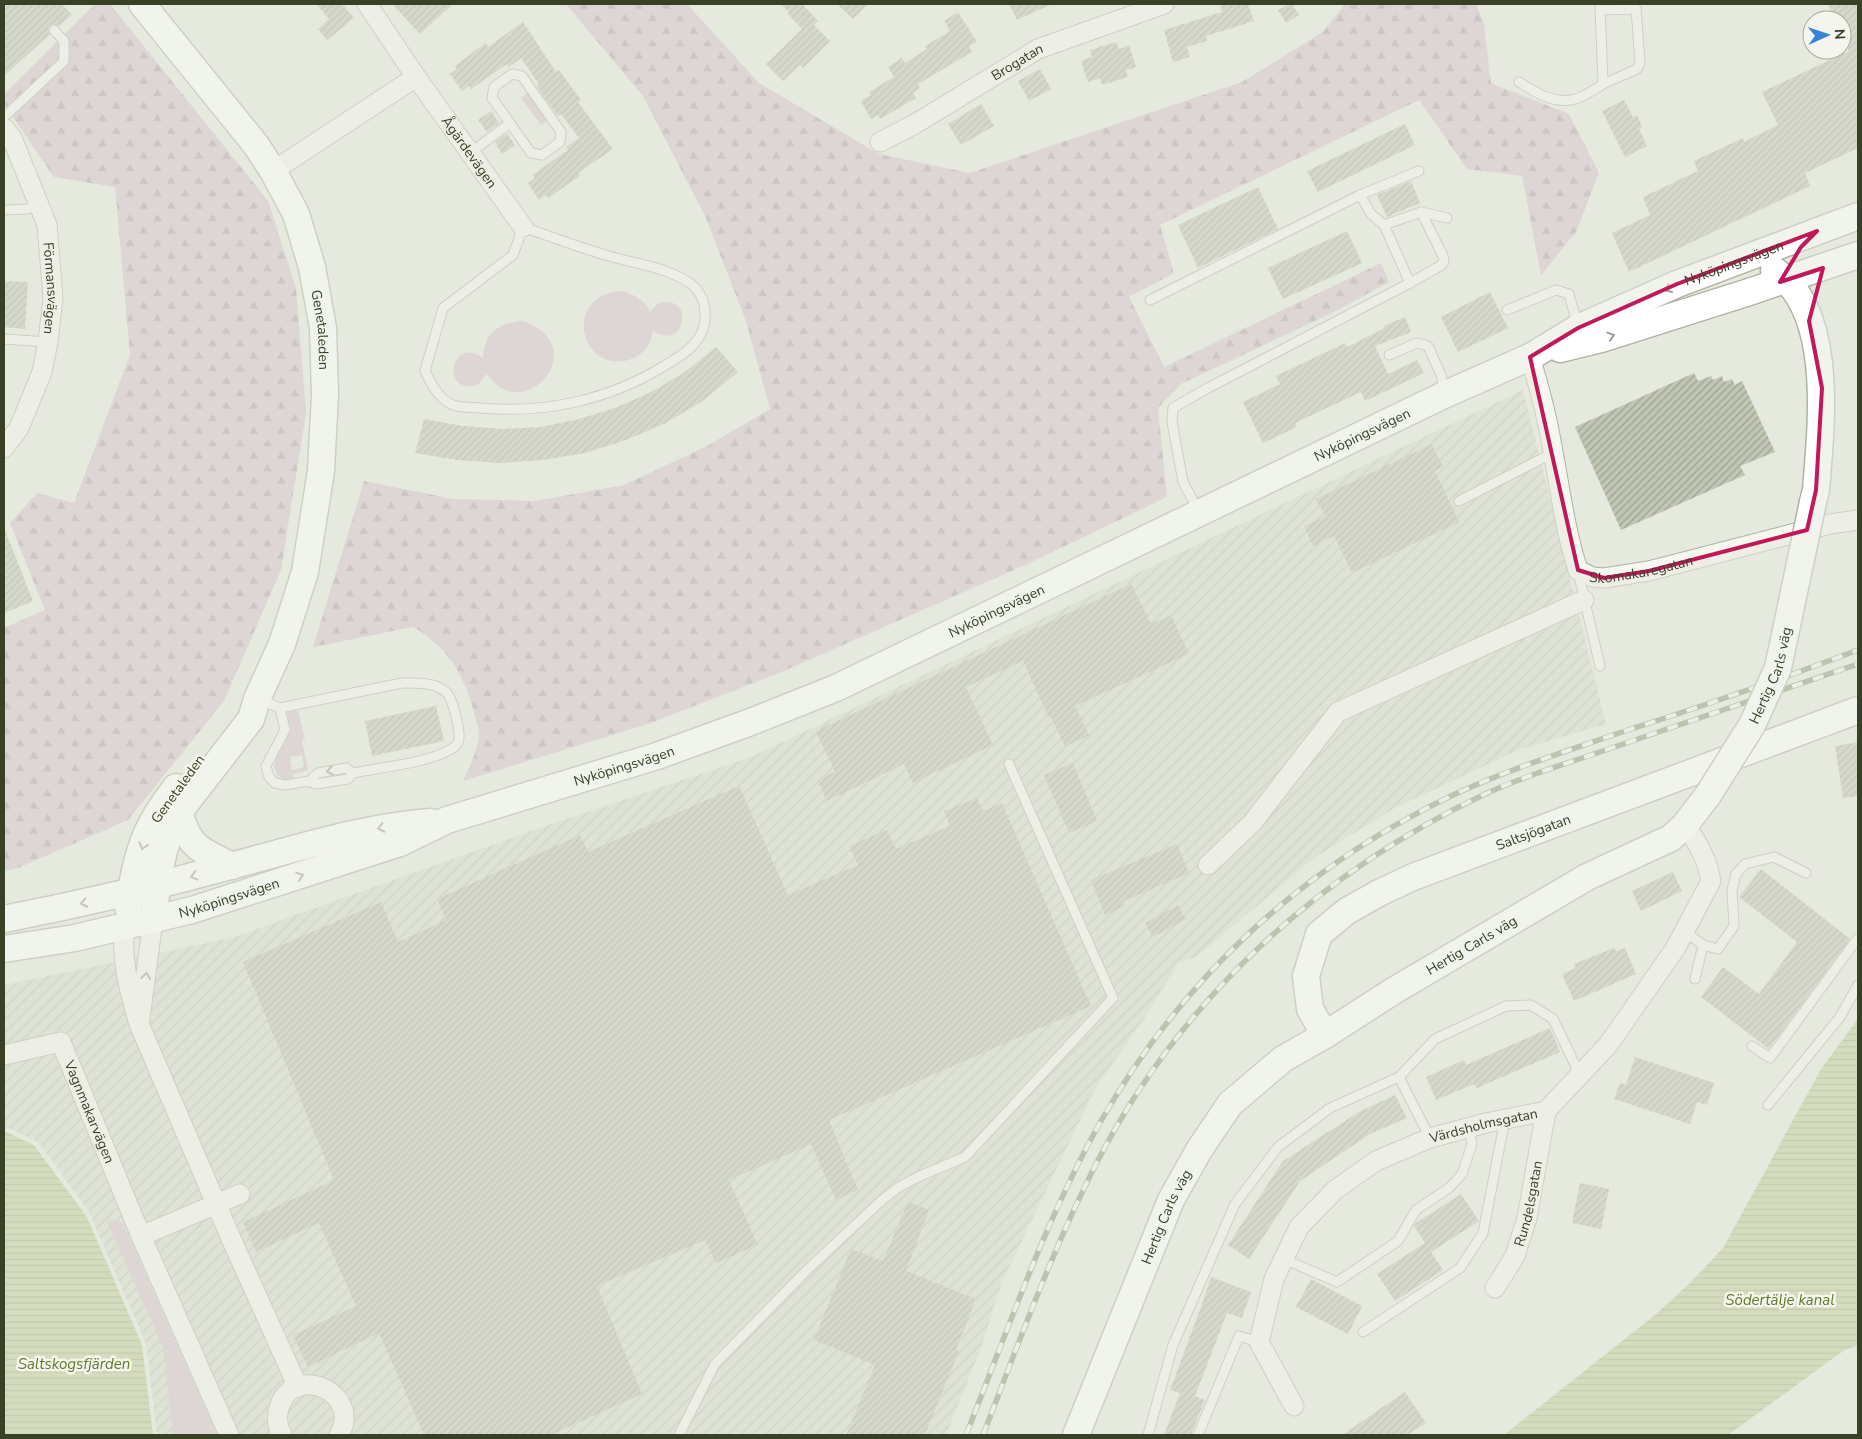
<svg xmlns="http://www.w3.org/2000/svg" width="1862" height="1439" font-family="'Nunito Sans',sans-serif">
<style>
.industrial{fill:url(#industrial-furrows)}
.green{fill:#d4bfca;fill-rule:evenodd}
.forest{fill:url(#forest-firs)}
.water{fill:url(#water-rules)}
.building{fill:url(#building-hatch)}
.lines{fill:none;stroke-linecap:round;stroke-linejoin:round}
.lane-casing{stroke:#aeb3a3;stroke-width:11}
.street-casing{stroke:#aeb3a3;stroke-width:21}
.secondary-casing{stroke:#aeb3a3;stroke-width:29}
.lane{stroke:#f5f7f1;stroke-width:9}
.street{stroke:#f5f7f1;stroke-width:19}
.secondary{stroke:#fff;stroke-width:26}
.rail-casing{stroke:#8a9477;stroke-width:5.5}
.rail{stroke:#f4f6ee;stroke-width:4;stroke-dasharray:11;stroke-linecap:butt}
.secondary-bridge-casing{stroke:#aeb3a3;stroke-width:29;stroke-linecap:butt}
.secondary-bridge{stroke:#fff;stroke-width:26}
.oneway{stroke:#9ca092}
.oneway2{stroke:#969c8c}
.marked{fill:none;stroke:#c2185b;stroke-width:4;stroke-linejoin:round}
.labels{text-anchor:middle;dominant-baseline:central;stroke-width:5;stroke-linejoin:round;paint-order:stroke}
.street-label{font-size:14px;fill:#384126;stroke:#f4f6ee}
.water-label{font-size:15px;font-style:italic;fill:#65782e;stroke:#f4f6ee}
</style>
<defs>
<pattern id="industrial-furrows" width="10" height="10" patternUnits="userSpaceOnUse" patternTransform="scale(1.25)"><rect width="10" height="10" fill="#d6dbcc"/><path d="M-1 1l2-2M0 10L10 0M9 11l2-2" fill="none" stroke="#b8bdaf"/></pattern>
<pattern id="forest-firs" width="22" height="20" patternUnits="userSpaceOnUse" patternTransform="scale(1.25)"><rect width="22" height="20" fill="#d4bfca"/><path d="M5 1l3.5 6h-7zM16 11l3.5 6h-7z" fill="#ad9da4"/></pattern>
<pattern id="water-rules" width="6" height="5" patternUnits="userSpaceOnUse" patternTransform="scale(1.25)"><rect width="6" height="5" fill="#c0cc97"/><path d="M0 2.5h6" fill="none" stroke="#9da77b"/></pattern>
<pattern id="building-hatch" width="6" height="6" patternUnits="userSpaceOnUse" patternTransform="scale(1.25)"><rect width="6" height="6" fill="#c1c6b5"/><path d="M-1 1l2-2M0 6l6-6M5 7l2-2" fill="none" stroke="#9ea293"/></pattern>
</defs>
<rect width="100%" height="100%" fill="#e6e9de"/>
<polygon class="industrial" points="1523,390 1606,724 1518,750 1395,808 1315,857 1196,957 1178,963 1150,1010 1095,1089 1002,1282 981,1348 946,1435 157,1435 146,1343 88,1210 38,1142 4,1126 4,985 232,938 528,832 751,757"/>
<g class="green">
<polygon points="529,92 549,119 541,125 521,98"/>
<path d="M624,291C636,296 645,300 650,312C654,306 659,302 666,302C694,301 684,351 653,331C652,342 644,353 634,358C582,380 558,293 624,291Z"/>
<path d="M524,321C595,348 522,428 487,374L478,385C439,396 451,334 483,358C484,332 500,322 524,321Z"/>
<path d="M298,711L305,739L302,740L308,770L293,774L294,780H285L277,775L274,766L276,758L291,730L287,715L289,712ZM302,755L304,767L292,770L290,757Z"/>
<polygon points="107,1221 122,1222 217,1435 173,1435 163,1347"/>
</g>
<g class="forest">
<polygon points="95,4 110,4 268,201 296,288 306,413 281,570 224,701 128,820 18,868 4,871 4,628 45,610 10,523 37,493 74,503 130,355 115,187 54,177 4,104 4,94"/>
<path d="M566,4H687L759,83L879,154L970,173L1242,82L1323,32L1345,4H1476L1484,24L1491,83L1569,114L1599,173L1576,232L1541,275L1522,176L1467,169L1419,100L1160,225L1174,273L1129,297L1164,367L1381,263L1389,282L1336,311L1181,384L1158,408L1167,497L1023,566L786,670L651,723L463,781C470,765 478,751 479,734C479,727 475,718 474,711C463,673 448,647 413,627L313,647L364,481L453,499L536,501L624,485L707,446L770,409L746,321L705,216L643,96Z"/>
</g>
<g class="water">
<polygon points="1858,1019 1858,1345 1843,1351 1728,1435 1504,1435 1655,1315 1690,1283 1723,1248 1821,1069"/>
<polygon points="4,1131 34,1145 87,1217 142,1345 153,1435 4,1435"/>
</g>
<g class="building">
<polygon points="4,4 62,4 72,15 59,26 53,24 49,26 48,31 50,34 4,76"/>
<polygon points="316,4 342,4 354,18 327,40 318,29 329,19"/>
<polygon points="392,4 453,4 420,34"/>
<polygon points="781,4 802,4 818,21 814,25 830,41 803,68 800,65 783,81 766,64 802,29 788,14 789,12"/>
<polygon points="837,4 868,4 853,19"/>
<polygon points="1009,4 1052,4 1017,20"/>
<polygon points="1220,4 1248,4 1254,21 1206,36 1207,41 1187,47 1190,57 1173,62 1164,30 1222,12"/>
<polygon points="1289,4 1292,4 1299,15 1286,23 1278,10"/>
<polygon points="1828,4 1858,4 1858,148 1805,173 1810,186 1629,272 1612,233 1650,215 1643,197 1698,171 1694,161 1743,138 1744,142 1778,125 1762,92 1849,51 1842,35 1842,20 1835,20"/>
<polygon points="958,12 977,42 969,46 972,52 918,84 920,88 913,93 916,98 880,119 878,115 871,119 861,101 871,95 869,92 894,77 888,67 902,58 905,63 927,49 925,46 950,31 944,21"/>
<polygon points="523,22 556,72 559,70 581,100 578,102 613,149 578,173 580,176 548,198 546,195 539,200 528,183 535,178 532,175 568,150 566,147 579,138 561,114 558,116 546,100 537,86 539,84 521,58 509,67 507,64 471,89 469,86 462,91 450,74 457,69 455,66 476,50 486,43 488,47"/>
<polygon points="1116,42 1119,49 1129,45 1136,67 1126,70 1128,77 1102,85 1100,78 1088,82 1081,61 1092,57 1090,50"/>
<polygon points="1040,69 1051,89 1029,101 1018,81"/>
<polygon points="1624,100 1633,117 1637,115 1642,127 1639,129 1647,146 1625,157 1602,111"/>
<polygon points="981,104 994,126 961,145 948,124"/>
<polygon points="491,111 499,123 487,132 478,120"/>
<polygon points="1405,124 1415,145 1318,192 1307,171"/>
<polygon points="507,133 515,145 502,154 495,142"/>
<polygon points="1411,181 1420,203 1387,217 1377,195"/>
<polygon points="1258,187 1278,229 1198,268 1178,225"/>
<polygon points="1347,231 1362,263 1283,299 1268,268"/>
<polygon points="4,281 28,282 25,329 4,327"/>
<polygon points="1490,292 1508,328 1458,352 1441,317"/>
<polygon points="1405,317 1411,332 1375,346 1388,374 1417,360 1424,373 1365,401 1361,392 1295,423 1297,427 1263,443 1243,402 1280,384 1276,376 1345,343 1347,347 1385,328 1384,326"/>
<polygon points="716,347 738,372 704,400 666,423 626,440 585,453 543,460 500,463 457,460 415,453 424,419 463,426 502,429 541,427 579,419 615,408 651,392 685,372"/>
<polygon points="1694,373 1698,381 1711,376 1713,380 1722,376 1724,382 1732,379 1735,385 1742,381 1775,452 1740,466 1745,475 1621,530 1575,427"/>
<polygon points="1432,444 1443,467 1435,471 1459,522 1352,573 1334,536 1313,546 1304,526 1325,516 1316,499"/>
<polygon points="4,528 33,601 4,613"/>
<polygon points="1131,584 1151,624 1171,615 1189,654 1075,706 1089,735 1065,747 1051,717 1049,718 1023,661 966,687 993,745 913,783 904,764 827,801 817,780 835,772 816,731"/>
<polygon points="436,706 444,741 372,756 365,721"/>
<polygon points="1858,742 1858,796 1843,798 1835,746"/>
<polygon points="1073,763 1097,821 1069,833 1044,775"/>
<polygon points="739,786 788,895 858,865 849,846 887,830 896,849 950,826 944,811 977,798 983,811 1002,803 1091,1006 829,1120 858,1190 836,1200 811,1144 729,1180 758,1245 716,1263 705,1240 597,1286 642,1394 551,1435 424,1435 379,1333 308,1367 293,1335 356,1306 319,1223 256,1252 243,1222 334,1180 243,962 381,902 398,942 446,920 437,899 580,835 588,852"/>
<polygon points="1177,844 1189,873 1122,902 1124,907 1105,915 1091,880"/>
<polygon points="1761,869 1850,939 1769,1049 1701,997 1723,967 1759,994 1797,942 1739,897"/>
<polygon points="1673,872 1682,891 1641,911 1632,891"/>
<polygon points="1178,905 1186,919 1153,937 1145,923"/>
<polygon points="1614,948 1616,951 1625,948 1636,974 1574,1001 1562,974 1576,968 1574,964"/>
<polygon points="1550,1028 1560,1052 1477,1088 1474,1084 1436,1100 1426,1077 1464,1060 1466,1065"/>
<polygon points="1635,1057 1714,1083 1707,1105 1697,1102 1690,1124 1614,1099 1620,1083 1626,1085"/>
<polygon points="1395,1095 1407,1118 1370,1134 1300,1181 1249,1259 1228,1245 1283,1161 1359,1112"/>
<polygon points="1580,1183 1609,1189 1601,1229 1572,1223"/>
<polygon points="1461,1194 1479,1221 1431,1252 1443,1270 1395,1301 1377,1274 1425,1243 1414,1226 1416,1223"/>
<polygon points="908,1202 929,1210 906,1271 976,1299 956,1350 959,1351 925,1435 846,1435 875,1365 814,1340 851,1249 883,1261"/>
<polygon points="1211,1277 1251,1292 1242,1318 1227,1313 1195,1396 1205,1400 1191,1435 1164,1435 1180,1393 1170,1390 1202,1304"/>
<polygon points="1311,1279 1362,1306 1348,1334 1296,1307"/>
<polygon points="1405,1392 1426,1423 1407,1435 1342,1435"/>
</g>
<g class="lines">
<defs>
<g id="lane">
<polyline points="1600,10 1636,9 1640,62 1637,69 1603,84"/>
<path d="M1519,82C1535,92 1554,105 1575,99C1584,97 1595,89 1603,84L1600,4"/>
<polyline points="4,117 64,61 64,41 54,30"/>
<polyline points="470,153 510,123 492,98 494,87 512,74 522,76 561,132 560,142 542,155 531,153 510,123"/>
<polyline points="1360,195 1419,171"/>
<polyline points="4,210 28,209 39,204"/>
<polyline points="1421,212 1447,218"/>
<polyline points="1384,225 1421,212 1443,256 1444,262 1440,266 1410,283"/>
<path d="M523,227C552,237 580,248 609,256C636,264 667,267 691,284C700,291 705,302 705,313C707,340 685,354 664,366C609,400 544,414 480,408C472,407 461,408 453,405C439,400 431,383 425,371L443,308L513,255Z"/>
<polyline points="1150,300 1360,195 1371,214 1384,225 1410,283 1206,389 1173,408 1172,422 1183,482 1198,510"/>
<polyline points="1507,310 1556,290 1569,294 1578,327"/>
<polyline points="4,339 48,342"/>
<polyline points="1389,355 1417,343 1428,346 1441,375 1445,392"/>
<polyline points="1459,501 1553,453"/>
<polyline points="1578,572 1600,666"/>
<path d="M258,699L280,708L402,683C417,683 434,682 446,692C453,698 462,735 458,743C458,744 454,747 453,748C430,763 381,767 353,773L348,779L315,784L309,781"/>
<polyline points="280,708 285,730 266,766 269,777 275,783 285,785 309,781 318,773 346,768 353,773"/>
<polyline points="1684,931 1703,945 1695,979"/>
<polyline points="1703,945 1718,949 1734,926 1732,890 1736,874 1745,864 1774,857 1806,873"/>
<polyline points="1752,1046 1770,1058 1858,938"/>
<polyline points="1399,1077 1430,1138"/>
<polyline points="1768,1105 1840,1017 1858,985"/>
<polyline points="1284,1259 1337,1282 1398,1241 1416,1210 1449,1188 1462,1174 1472,1144 1469,1127"/>
<polyline points="1363,1332 1460,1268 1483,1233 1505,1119"/>
<polyline points="679,1435 715,1364 806,1271 882,1200 899,1187 920,1176 965,1157 1113,998 1009,764"/>
<polyline points="1148,1435 1173,1345 1235,1204 1278,1147 1330,1108 1399,1077 1435,1039 1506,1006 1531,1005 1553,1019 1580,1075"/>
<polyline points="1198,1435 1239,1336 1259,1342"/>
</g>
<g id="street">
<path id="s1" d="M367,4L416,77L523,227"/>
<path id="s2" d="M4,128L12,138L47,225L53,298L48,342L42,372L19,428L4,448"/>
<path id="s3" d="M880,142L915,124L1038,49L1164,4"/>
<polyline points="273,171 416,77"/>
<path id="s4" d="M1530,357C1539,386 1547,416 1552,446C1560,488 1565,530 1578,570L1592,577L1604,578L1649,571L1830,524L1858,520"/>
<polyline points="1208,865 1252,823 1338,712 1584,600"/>
<path d="M125,927C120,960 130,992 139,1024L233,1243L298,1387"/>
<polyline points="140,1018 153,920"/>
<path id="s5" d="M4,1055L61,1042L141,1236"/>
<path id="s6" d="M1495,1288L1515,1256L1527,1218L1546,1111"/>
<path id="s7" d="M1294,1406L1259,1342L1274,1279L1299,1227L1335,1190L1376,1161L1430,1138L1486,1123L1546,1111L1608,1045L1675,949L1711,881C1707,859 1698,843 1685,825"/>
<polyline points="229,1435 141,1236 240,1194"/>
<path d="M282,1435C276,1425 276,1416 280,1405C295,1363 363,1393 339,1435"/>
</g>
<g id="secondary">
<path id="s8" d="M142,4L256,145L273,171L296,214L312,267L323,328L325,394L321,471L305,572L282,644L257,699L251,719L179,812C161,846 157,883 153,920"/>
<path d="M1774,270C1835,311 1821,426 1816,490L1813,502"/>
<polyline points="1560,349 1601,339 1749,292 1858,255"/>
<path d="M179,812C190,849 199,849 232,866"/>
<path d="M128,907C133,879 138,848 152,823C159,810 167,799 176,787"/>
<path d="M4,919C81,904 158,886 234,865C299,848 363,827 431,822"/>
<path id="s9" d="M4,949L75,938L192,910L400,843L447,820L657,756L748,723L836,688L1446,394L1530,357L1578,328L1677,284L1858,216"/>
<path id="s10" d="M1325,1035L1310,1009L1306,976L1319,934L1347,911L1379,893L1413,877L1858,710"/>
<path id="s11" d="M1076,1435L1171,1200L1199,1150L1230,1104L1283,1059L1325,1035L1395,990L1587,877L1671,838L1685,825L1708,795"/>
</g>
</defs>
<use href="#lane" class="lane-casing"/>
<use href="#street" class="street-casing"/>
<use href="#secondary" class="secondary-casing"/>
<use href="#lane" class="lane"/>
<use href="#street" class="street"/>
<use href="#secondary" class="secondary"/>
<defs>
<g id="rail">
<path d="M966,1435C1008,1330 1045,1220 1101,1121C1183,977 1304,866 1453,795C1509,769 1567,751 1625,731C1703,706 1781,679 1858,650"/>
<path d="M983,1435C1018,1345 1051,1253 1095,1166C1179,1001 1317,874 1483,795C1516,779 1553,768 1588,756C1678,725 1768,695 1858,664"/>
</g>
</defs>
<use href="#rail" class="rail-casing"/>
<use href="#rail" class="rail"/>
<defs>
<g id="secondary-bridge">
<path id="s12" d="M1708,795L1752,725L1778,668L1813,502"/>
</g>
</defs>
<use href="#secondary-bridge" class="secondary-bridge-casing"/>
<use href="#secondary-bridge" class="secondary-bridge"/>
</g>
<defs><path id="oneway-chevron" d="M-2-3.5L2.5 0L-2 3.5" fill="none" stroke-width="1.6" stroke-linecap="round" stroke-linejoin="round" transform="scale(1.25)"/></defs>
<g class="oneway">
<use href="#oneway-chevron" transform="translate(1668 289) rotate(156)"/>
<use href="#oneway-chevron" transform="translate(1611 336) rotate(-18)"/>
<use href="#oneway-chevron" transform="translate(381 828) rotate(168)"/>
<use href="#oneway-chevron" transform="translate(143 846) rotate(107)"/>
<use href="#oneway-chevron" transform="translate(194 876) rotate(165)"/>
<use href="#oneway-chevron" transform="translate(300 876) rotate(-18)"/>
<use href="#oneway-chevron" transform="translate(84 903) rotate(168)"/>
</g>
<g class="oneway2">
<use href="#oneway-chevron" transform="translate(330 771) rotate(170)"/>
<use href="#oneway-chevron" transform="translate(146 976) rotate(-84)"/>
</g>
<path d="M0 0H1862V1439H0ZM1817,231L1801,247L1780,282L1823,268L1809,321L1822,388L1816,490L1807,530L1649,571L1604,578L1578,570L1530,357L1578,328L1677,284Z" fill="#e6e9de" fill-opacity=".55" fill-rule="evenodd"/>
<path class="marked" d="M1817,231L1801,247L1780,282L1823,268L1809,321L1822,388L1816,490L1807,530L1649,571L1604,578L1578,570L1530,357L1578,328L1677,284Z"/>
<g class="labels">
<g class="street-label">
<text stroke="none"><textPath href="#s3" startOffset="159">Brogatan</textPath></text>
<text stroke="none"><textPath href="#s1" startOffset="180">Ågärdevägen</textPath></text>
<text stroke="none"><textPath href="#s9" startOffset="1868">Nyköpingsvägen</textPath></text>
<text stroke="none"><textPath href="#s2" startOffset="170">Förmansvägen</textPath></text>
<text stroke="none"><textPath href="#s8" startOffset="380">Genetaleden</textPath></text>
<text stroke="none"><textPath href="#s9" startOffset="1458">Nyköpingsvägen</textPath></text>
<text stroke="none"><textPath href="#s4" startOffset="284">Skomakaregatan</textPath></text>
<text stroke="none"><textPath href="#s9" startOffset="1052">Nyköpingsvägen</textPath></text>
<text stroke="none"><textPath href="#s12" startOffset="136">Hertig Carls väg</textPath></text>
<text stroke="none"><textPath href="#s9" startOffset="648">Nyköpingsvägen</textPath></text>
<text transform="translate(178 789) rotate(-54)">Genetaleden</text>
<text stroke="none"><textPath href="#s10" startOffset="346">Saltsjögatan</textPath></text>
<text stroke="none"><textPath href="#s9" startOffset="231">Nyköpingsvägen</textPath></text>
<text stroke="none"><textPath href="#s11" startOffset="656">Hertig Carls väg</textPath></text>
<text stroke="none"><textPath href="#s5" startOffset="134">Vagnmakarvägen</textPath></text>
<text stroke="none"><textPath href="#s7" startOffset="411">Värdsholmsgatan</textPath></text>
<text stroke="none"><textPath href="#s6" startOffset="92">Rundelsgatan</textPath></text>
<text stroke="none"><textPath href="#s11" startOffset="236">Hertig Carls väg</textPath></text>
</g>
<g class="water-label">
<text x="1780" y="1300">Södertälje kanal</text>
<text x="74" y="1364">Saltskogsfjärden</text>
</g>
</g>
<rect width="1862" height="1439" fill="none" stroke="#384126" stroke-width="10"/>
<g transform="translate(1827 35) rotate(87)"><circle r="24" fill="#f4f6ee" stroke="#a9ae9e"/>
<path d="M0-4L9 19L0 12L-9 19Z" fill="#3a81d7"/>
<text y="-8" font-size="14" font-weight="bold" text-anchor="middle" fill="#384126">N</text>
</g>
</svg>
